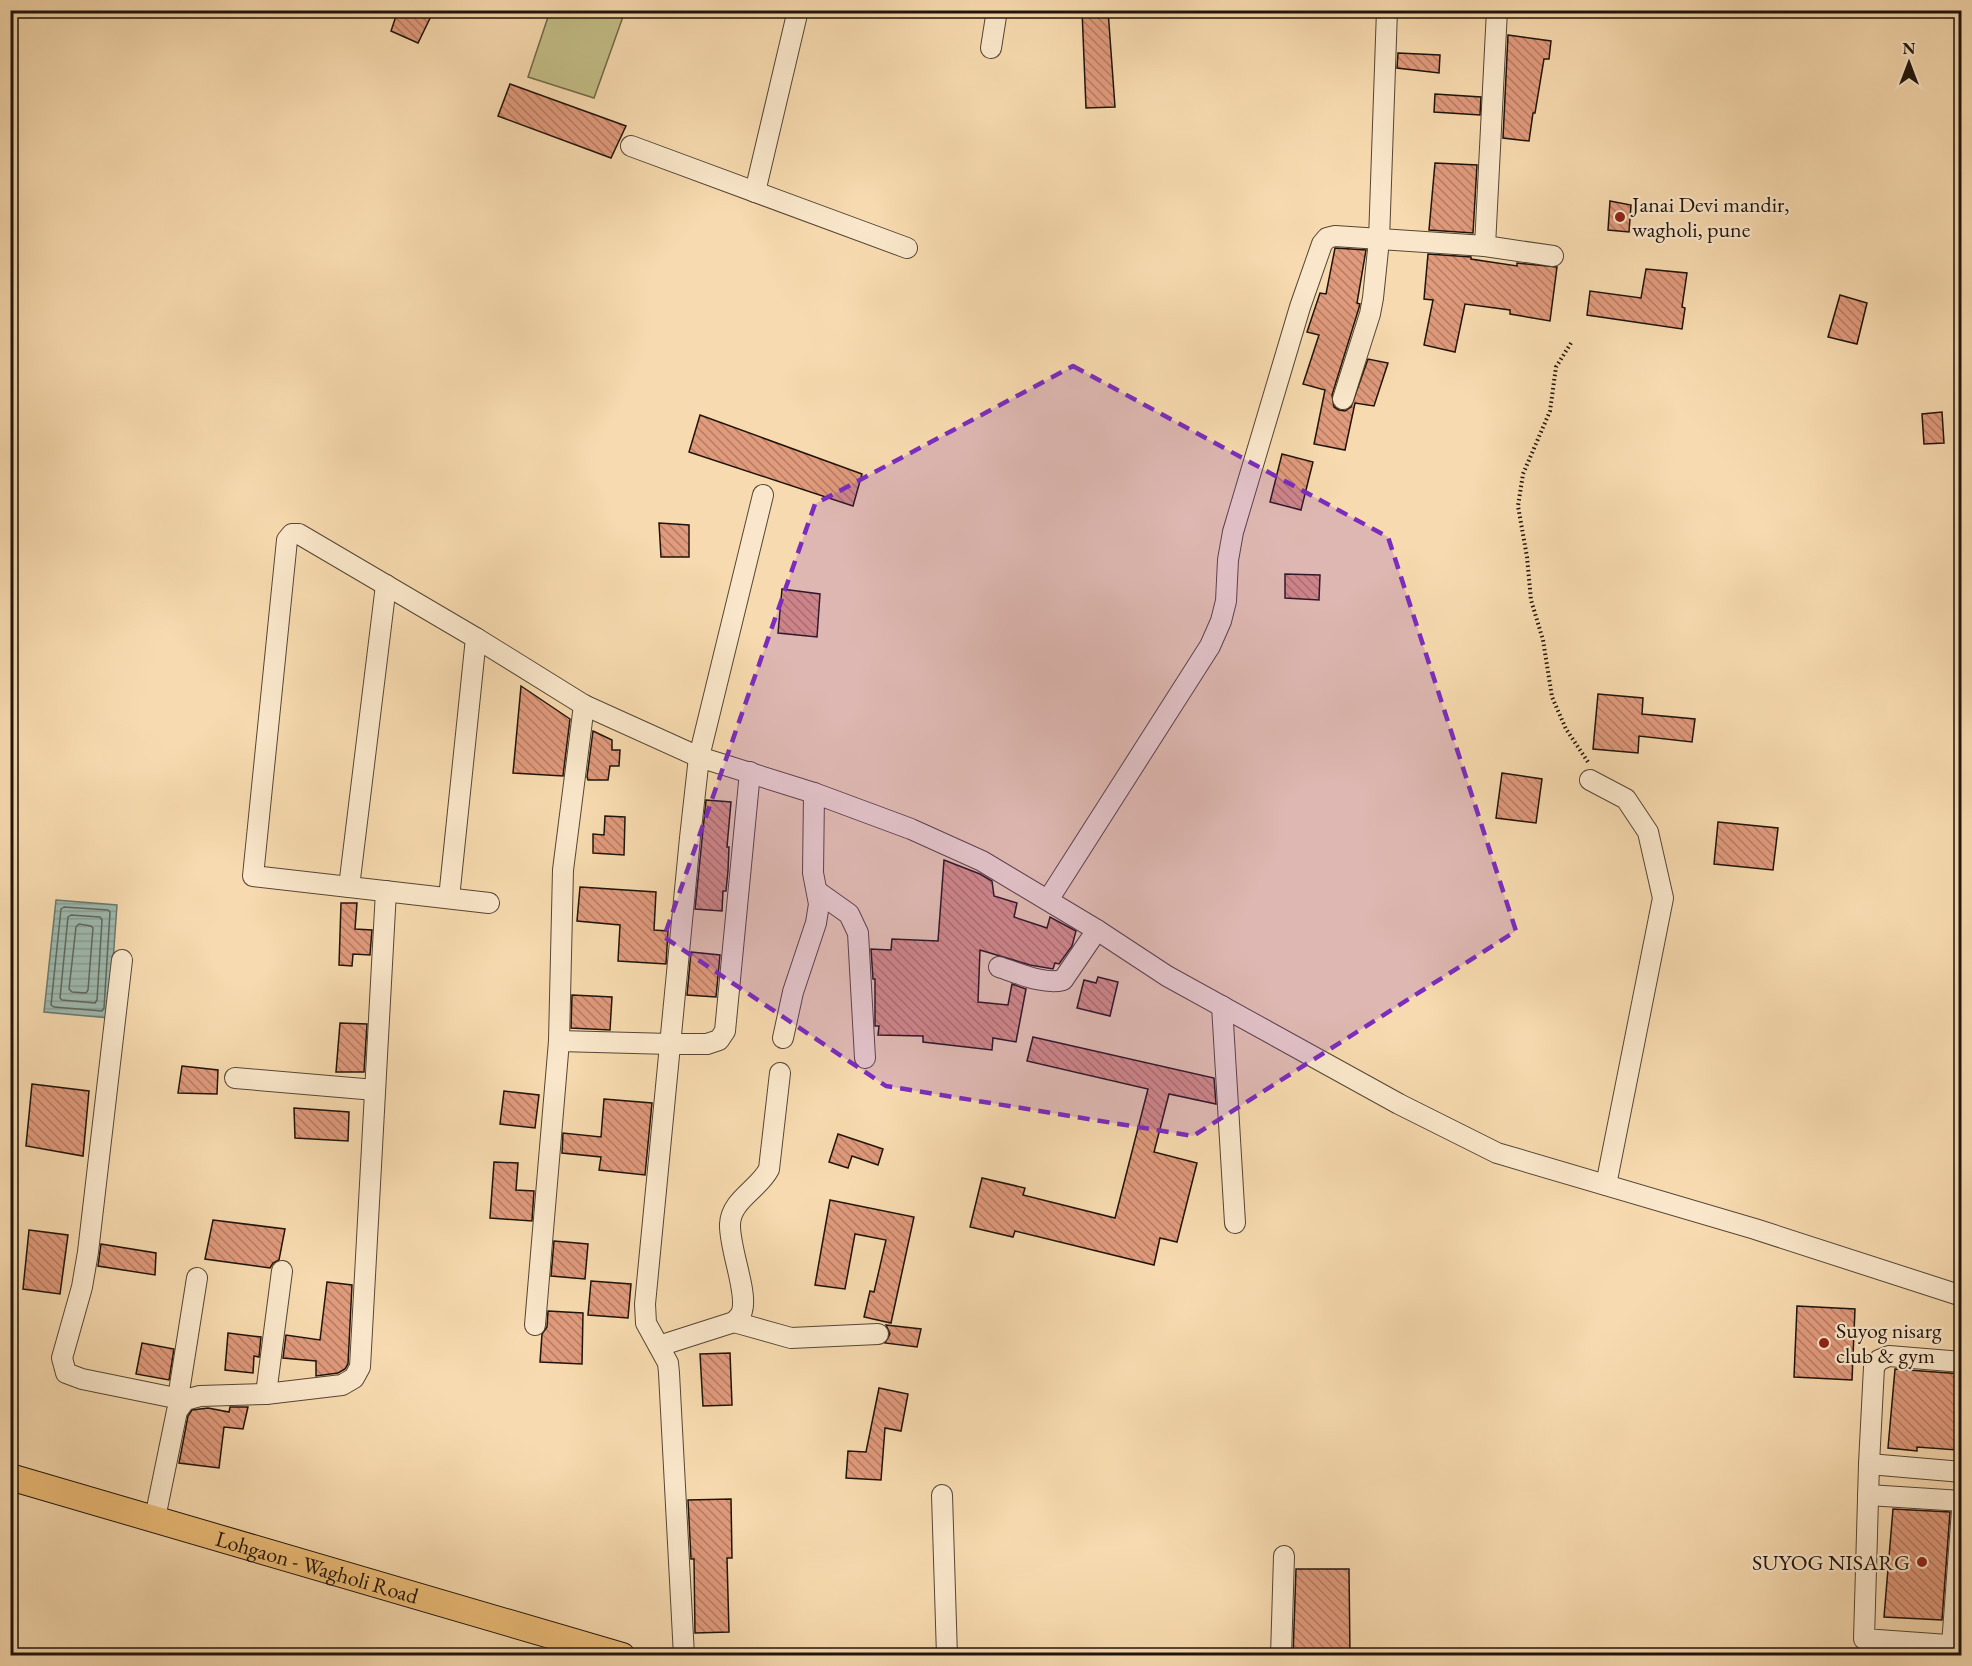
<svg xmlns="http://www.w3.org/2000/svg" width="1972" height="1666" font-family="'EB Garamond',serif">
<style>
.green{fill:#c3be87;stroke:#716949;stroke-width:1.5}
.water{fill:url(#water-rules);stroke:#6b786e;stroke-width:1.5}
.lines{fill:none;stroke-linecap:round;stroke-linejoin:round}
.shore{stroke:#5e675e;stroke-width:1.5}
.building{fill:url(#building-back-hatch);stroke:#1f140b;stroke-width:1.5}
.minor-casing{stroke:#554634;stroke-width:22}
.major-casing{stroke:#1f140b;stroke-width:28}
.path{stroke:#1f140b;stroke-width:4;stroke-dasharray:1.5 3;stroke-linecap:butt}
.minor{stroke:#fae7cb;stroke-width:20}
.major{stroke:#ecbd78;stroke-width:26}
.marked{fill:#7b2cbf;fill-opacity:0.2;stroke:#7b2cbf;stroke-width:4.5;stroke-dasharray:12 8;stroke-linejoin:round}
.poi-dot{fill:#8f2418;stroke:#fae7cb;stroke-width:2}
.labels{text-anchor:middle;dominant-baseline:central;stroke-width:4.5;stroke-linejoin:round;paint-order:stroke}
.poi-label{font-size:22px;fill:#1f140b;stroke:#fae7cb;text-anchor:start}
.street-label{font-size:22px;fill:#1f140b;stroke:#fae7cb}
</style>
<defs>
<pattern id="water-rules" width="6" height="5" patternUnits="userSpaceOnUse" patternTransform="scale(1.5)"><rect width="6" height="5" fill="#9ebab0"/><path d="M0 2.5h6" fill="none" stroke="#889f96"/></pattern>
<pattern id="building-back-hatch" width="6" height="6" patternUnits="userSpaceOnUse" patternTransform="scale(1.5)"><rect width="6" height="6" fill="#e09a7c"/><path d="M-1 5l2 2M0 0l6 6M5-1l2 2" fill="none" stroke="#b57c64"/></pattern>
</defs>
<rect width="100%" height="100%" fill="#f7daaf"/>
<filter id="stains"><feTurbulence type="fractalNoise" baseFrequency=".00333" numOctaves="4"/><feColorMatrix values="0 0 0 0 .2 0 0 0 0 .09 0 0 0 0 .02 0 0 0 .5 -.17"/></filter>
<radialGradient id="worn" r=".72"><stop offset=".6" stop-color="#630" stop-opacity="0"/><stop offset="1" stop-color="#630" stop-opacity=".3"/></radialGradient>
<polygon class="green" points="550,11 625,11 594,98 528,77"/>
<polygon class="water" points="56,900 117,905 109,1018 44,1012"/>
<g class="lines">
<g class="shore">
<polygon points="64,907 108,910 110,912 104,1008 102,1011 54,1007 51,1005 61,909"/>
<polygon points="71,915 100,917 102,920 97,1000 95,1003 62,1000 60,998 68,917"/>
<polygon points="79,924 91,926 93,928 88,990 86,993 72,992 69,989 76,927"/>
</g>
</g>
<g class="building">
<polygon points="398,10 434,10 418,43 391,31"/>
<polygon points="1082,10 1108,10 1115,107 1086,108"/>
<polygon points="1508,35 1551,41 1549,59 1544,59 1535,113 1533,113 1529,141 1503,138"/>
<polygon points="1398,53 1440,55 1439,73 1397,68"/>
<polygon points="510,84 626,126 611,158 498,116"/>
<polygon points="1435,94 1481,97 1480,115 1434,112"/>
<polygon points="1435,163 1477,165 1473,233 1429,230"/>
<polygon points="1610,201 1631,205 1629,232 1608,230"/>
<polygon points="1335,248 1366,250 1357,303 1360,304 1358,311 1332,395 1334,407 1339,410 1345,411 1351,407 1368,359 1388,363 1374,406 1355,403 1345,450 1314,444 1325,390 1303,384 1319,335 1307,332 1320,293 1326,294"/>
<polygon points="1428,254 1471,257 1471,259 1517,266 1517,263 1557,267 1550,321 1510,314 1510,310 1465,304 1455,352 1424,345 1433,300 1424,299"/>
<polygon points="1646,269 1687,273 1682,307 1685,308 1682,329 1587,315 1590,291 1641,298"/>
<polygon points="1840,295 1867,303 1857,344 1828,337"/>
<polygon points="1942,412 1944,443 1924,444 1922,414"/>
<polygon points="700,415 862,474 853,506 689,452"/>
<polygon points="1282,454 1313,462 1301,510 1270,502"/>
<polygon points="659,523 689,525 689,557 661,557"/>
<polygon points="1285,574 1320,575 1319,600 1285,598"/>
<polygon points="782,589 820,594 817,637 778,633"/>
<polygon points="521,686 570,719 563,776 513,773"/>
<polygon points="1598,694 1643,698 1642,714 1695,719 1692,742 1639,736 1638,753 1593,749"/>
<polygon points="593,731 612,740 612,750 620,750 619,766 610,766 608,780 588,780 587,777"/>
<polygon points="1502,773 1542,779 1536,823 1496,818"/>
<polygon points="706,800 731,802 727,847 729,847 728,871 726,891 723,891 722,911 695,909"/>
<polygon points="605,816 625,817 624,855 593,853 593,834 604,835"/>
<polygon points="1718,822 1778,828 1773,870 1714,864"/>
<polygon points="944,860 980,874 992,881 994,896 1017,903 1014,917 1047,928 1050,917 1076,931 1072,946 1059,964 1055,963 1053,969 1030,965 980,950 978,1002 1008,1005 1012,984 1026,989 1016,1042 993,1038 992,1050 923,1042 923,1036 878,1035 879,1026 875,1026 875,979 873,979 871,949 891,950 892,939 938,941"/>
<polygon points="580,887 656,892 654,930 668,931 666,964 618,961 620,925 577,921"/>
<polygon points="341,903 357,903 355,929 372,930 370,955 353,954 352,966 339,965"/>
<polygon points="691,952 720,955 716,997 687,995"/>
<polygon points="1098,977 1118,982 1110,1016 1077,1008 1084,980 1096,983"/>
<polygon points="572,995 612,997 610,1030 571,1028"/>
<polygon points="340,1023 367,1024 364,1072 336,1072"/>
<polygon points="1033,1037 1214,1078 1216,1104 1169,1094 1154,1152 1197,1163 1177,1242 1160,1238 1154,1265 1015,1231 1013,1237 970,1227 982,1178 1025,1188 1023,1195 1115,1218 1148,1089 1027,1061"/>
<polygon points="182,1066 218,1070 217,1094 178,1093"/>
<polygon points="32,1084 89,1091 83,1156 26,1146"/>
<polygon points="504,1091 539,1095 535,1128 500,1124"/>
<polygon points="604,1099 652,1103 645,1175 599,1170 601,1157 562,1153 563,1133 601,1137"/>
<polygon points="294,1108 349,1112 348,1141 295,1138"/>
<polygon points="838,1134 883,1149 878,1165 852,1156 848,1168 829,1162"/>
<polygon points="494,1162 518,1163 516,1190 534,1191 532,1221 490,1218"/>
<polygon points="830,1200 914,1217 891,1323 864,1317 870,1291 874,1292 886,1240 855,1234 845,1289 815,1285"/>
<polygon points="213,1220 285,1229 279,1260 273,1263 270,1268 205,1259"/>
<polygon points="29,1230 68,1235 60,1294 23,1289"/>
<polygon points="554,1241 588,1244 585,1279 551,1276"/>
<polygon points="101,1244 156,1253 155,1275 98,1266"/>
<polygon points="591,1281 631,1284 628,1318 588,1315"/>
<polygon points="327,1282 352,1285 348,1364 345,1369 338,1373 316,1376 316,1361 283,1358 286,1335 320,1340"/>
<polygon points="1797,1306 1855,1309 1852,1380 1794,1377"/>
<polygon points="548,1311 583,1313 582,1364 540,1362 542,1334 547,1327"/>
<polygon points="886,1325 921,1329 917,1347 885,1343 890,1334"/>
<polygon points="228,1333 261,1337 259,1357 254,1356 253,1373 225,1370"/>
<polygon points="142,1343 174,1349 169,1380 136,1374"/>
<polygon points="730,1353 732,1405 703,1406 700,1354"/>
<polygon points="1895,1369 1962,1374 1957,1450 1917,1447 1917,1451 1888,1448"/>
<polygon points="879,1388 908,1394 901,1431 885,1428 881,1480 846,1478 848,1451 866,1452"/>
<polygon points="230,1407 248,1407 243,1429 224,1427 219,1468 179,1463 188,1416 192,1410 208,1408 229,1412"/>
<polygon points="731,1499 732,1558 727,1558 729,1632 695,1633 694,1559 691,1559 688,1500"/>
<polygon points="1893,1509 1950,1512 1942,1620 1884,1617"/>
<polygon points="1296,1569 1349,1569 1350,1656 1293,1656"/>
</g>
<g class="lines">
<defs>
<g id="minor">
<polyline points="991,48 997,10"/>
<polyline points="631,146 907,248"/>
<polyline points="755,192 798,10"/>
<polyline points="1485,246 1553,256"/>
<polyline points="1343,399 1370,314 1373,298 1379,240 1387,10"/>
<polyline points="1590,780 1626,799 1648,832 1663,898 1606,1185"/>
<polyline points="349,887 386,585"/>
<polyline points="818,892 849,914 858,933 865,1058"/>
<polyline points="449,898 476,638"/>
<polyline points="1048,900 1210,646 1221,621 1226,601 1228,560 1233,532 1300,307 1322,244 1327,238 1335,236 1485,246 1497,10"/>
<polyline points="489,903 253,876 287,540 292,534 299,534 476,638 584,705 699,757 763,495"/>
<polyline points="122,960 88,1252 82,1287 62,1358 66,1373 82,1379 185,1400"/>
<path d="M999,967C1018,973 1044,985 1063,980L1097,930"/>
<polyline points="1222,1006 1235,1223"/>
<polyline points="783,1038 793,992 816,923 819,904 813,873 814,793"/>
<polyline points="559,1041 670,1044 707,1044 719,1040 725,1031 750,772"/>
<polyline points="235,1078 375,1090"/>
<polyline points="734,1322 791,1338 878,1334"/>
<polyline points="535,1325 559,1041 563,870 584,705"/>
<path d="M659,1346L734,1322C737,1319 741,1316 742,1311C748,1292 729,1248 730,1224C731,1200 759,1189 769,1169L780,1073"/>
<polyline points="266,1394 282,1271"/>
<polyline points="178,1398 197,1278"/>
<polyline points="1869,1464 1874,1367 1879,1360 1889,1356 1962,1362"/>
<polyline points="1962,1472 1869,1464 1864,1639 1962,1646"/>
<polyline points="942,1495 947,1656"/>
<polyline points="1868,1495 1962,1501"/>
<polyline points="155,1518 177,1411 185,1400 200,1396 266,1394 342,1385 354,1378 360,1367 386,891"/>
<polyline points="1952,1645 1962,1510"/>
<polyline points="684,1656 669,1373 668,1363 646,1323 645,1304 690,838 699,757 814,793 911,829 982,861 1097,930 1167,976 1399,1104 1497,1153 1755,1229 1962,1296"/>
<polyline points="1281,1656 1284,1556"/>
</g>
<g id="major">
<path id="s1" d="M10,1477L622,1656"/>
</g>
</defs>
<use href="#minor" class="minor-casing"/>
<use href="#major" class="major-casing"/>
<polyline class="path" points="1571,343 1556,367 1550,411 1523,474 1518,506 1527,557 1531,600 1543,640 1552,697 1566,729 1588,762"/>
<use href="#minor" class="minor"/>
<use href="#major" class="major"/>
</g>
<path class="marked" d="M1073,366L1388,537L1516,931L1193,1136L886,1086L664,937L815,504Z"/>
<g class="poi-dot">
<circle cx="1620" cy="217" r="6"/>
<circle cx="1824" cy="1343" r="6"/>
<circle cx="1922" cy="1562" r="6"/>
</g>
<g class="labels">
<g class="poi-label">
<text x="1632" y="204">Janai Devi mandir,<tspan x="1632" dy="25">wagholi, pune</tspan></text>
<text x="1836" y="1330">Suyog nisarg<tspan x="1836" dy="25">club &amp; gym</tspan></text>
<text x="1910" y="1562" text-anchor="end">SUYOG NISARG</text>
</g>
<g class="street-label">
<text stroke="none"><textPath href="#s1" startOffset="320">Lohgaon - Wagholi Road</textPath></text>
</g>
</g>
<rect width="1972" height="1666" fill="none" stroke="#f7daaf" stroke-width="36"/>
<rect x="12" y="12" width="1948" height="1642" fill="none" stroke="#1f140b" stroke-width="3"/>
<rect x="18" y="18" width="1936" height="1630" fill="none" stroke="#1f140b" stroke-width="1.5"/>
<g transform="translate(1909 63)" stroke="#fae7cb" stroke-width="4.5" paint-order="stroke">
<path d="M0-4.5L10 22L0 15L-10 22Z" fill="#1f140b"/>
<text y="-9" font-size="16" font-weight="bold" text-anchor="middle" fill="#1f140b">N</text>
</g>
<rect width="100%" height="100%" filter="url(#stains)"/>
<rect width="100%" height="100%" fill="url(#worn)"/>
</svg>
